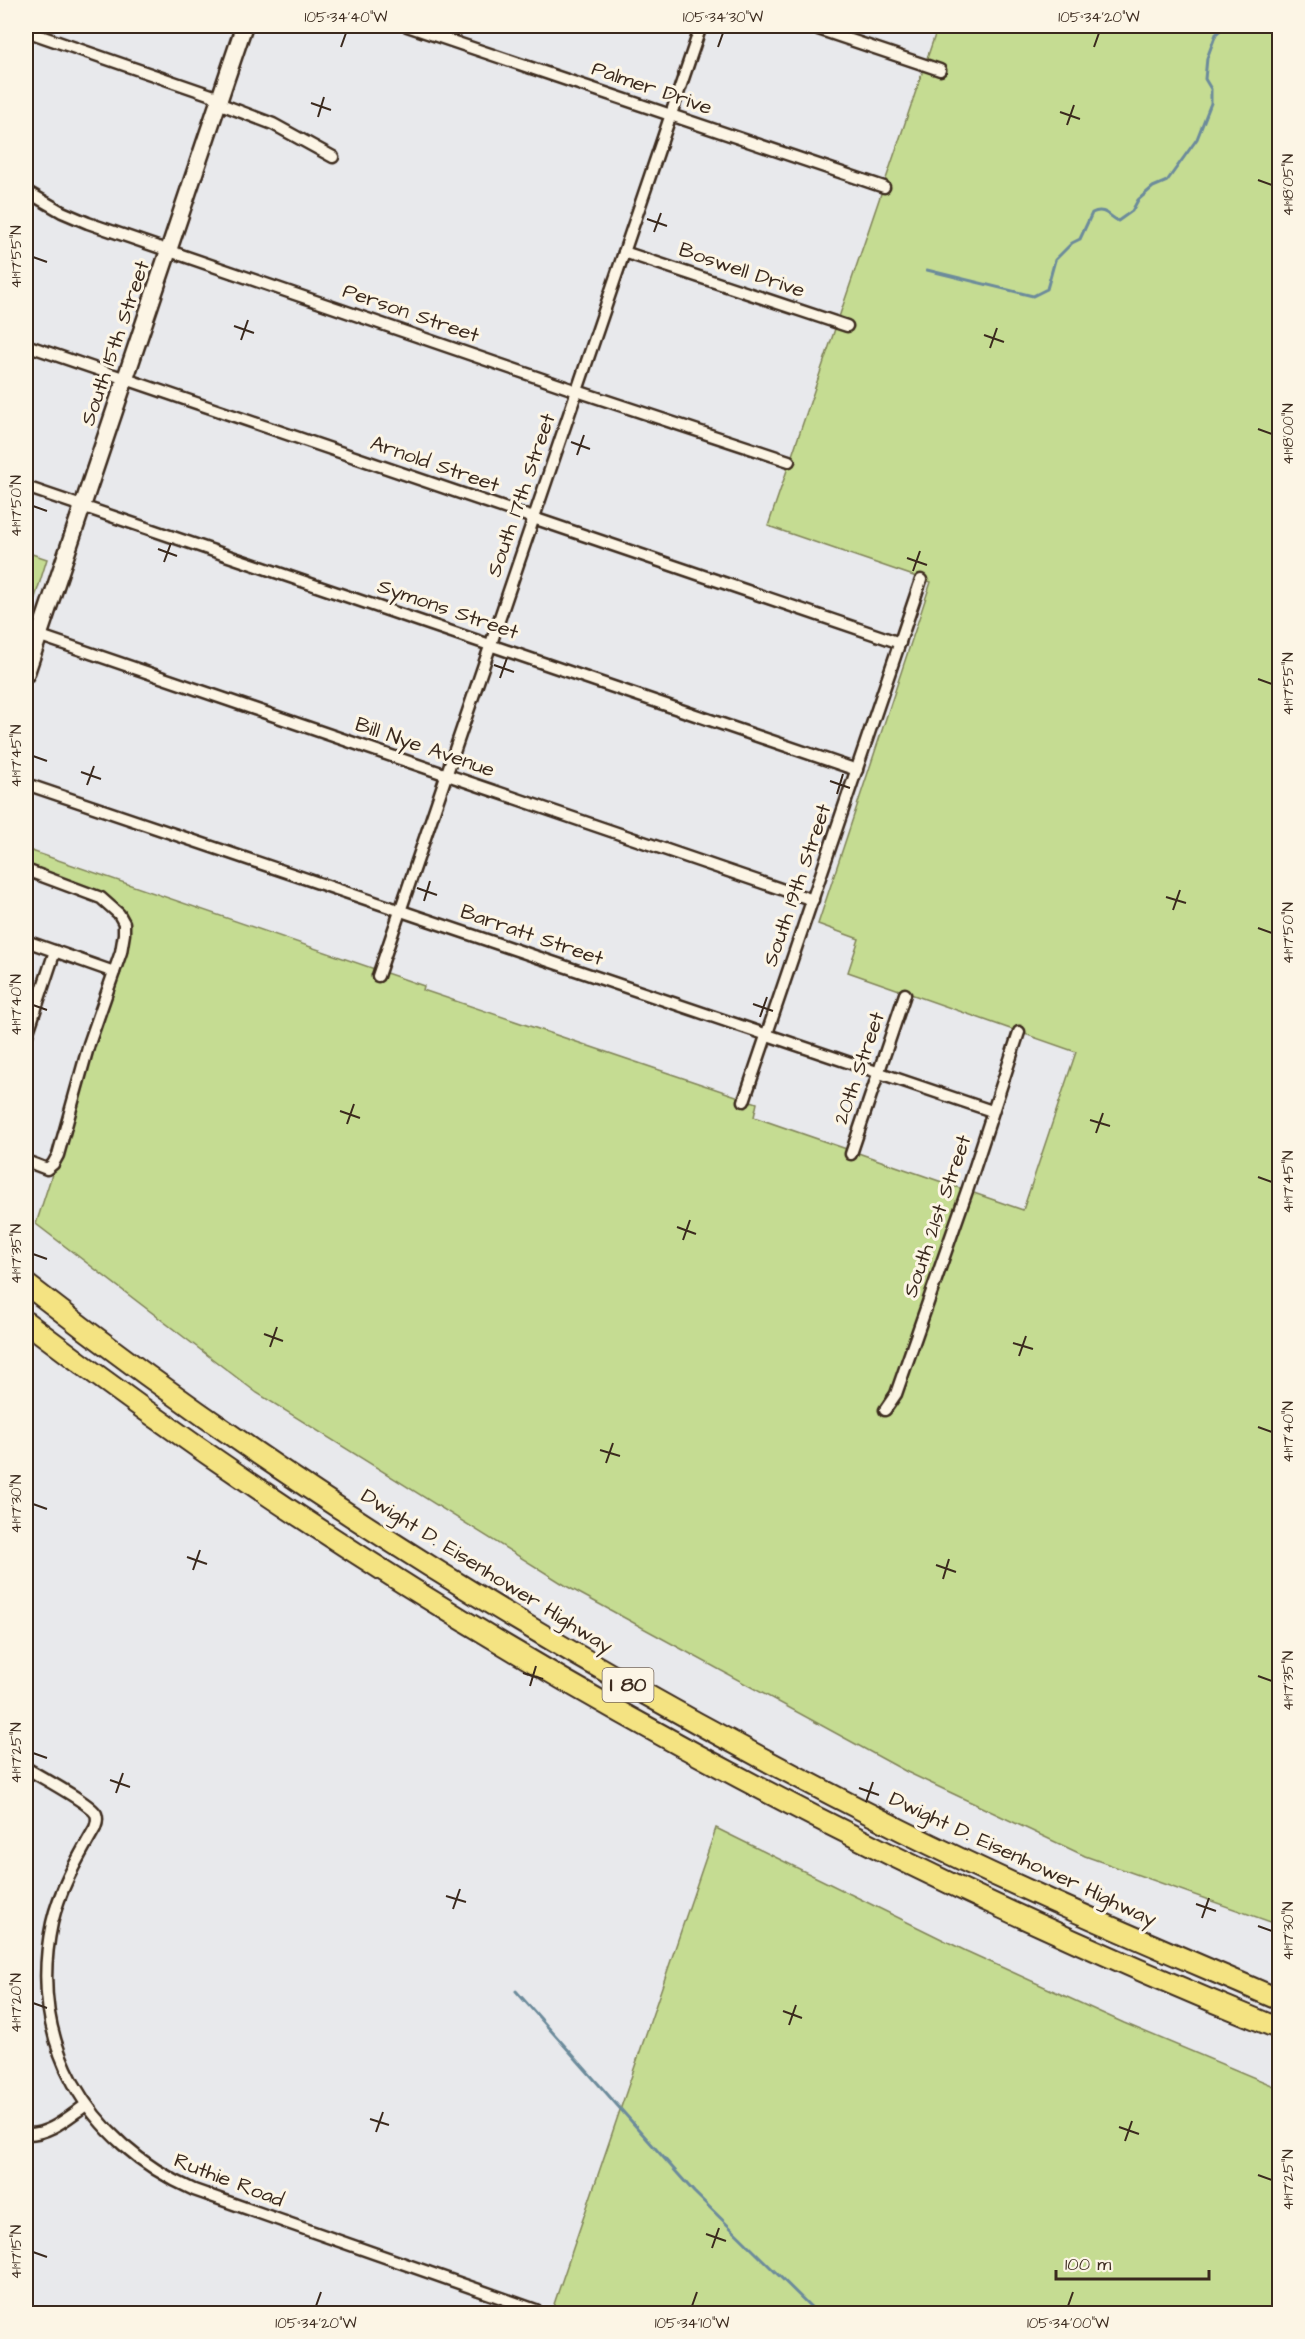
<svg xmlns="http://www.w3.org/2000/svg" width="1305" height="2339" font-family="'Architects Daughter',sans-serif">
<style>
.green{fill:#c5dc92;stroke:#808358;stroke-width:1.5}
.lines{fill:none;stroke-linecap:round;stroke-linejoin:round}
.stream{stroke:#6c8b9b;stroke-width:3}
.street-casing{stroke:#3b2a1e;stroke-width:15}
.secondary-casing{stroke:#3b2a1e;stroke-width:20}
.highway-casing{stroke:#3b2a1e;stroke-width:24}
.street{stroke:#fcf5e5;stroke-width:10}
.secondary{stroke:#fcf5e5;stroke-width:15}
.highway{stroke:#f4e382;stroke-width:20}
.ticks{fill:none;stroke:#3b2a1e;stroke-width:2}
.labels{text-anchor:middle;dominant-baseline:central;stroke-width:6;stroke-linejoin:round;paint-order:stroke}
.shield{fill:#fcf5e5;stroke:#75675a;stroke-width:1.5}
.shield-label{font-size:20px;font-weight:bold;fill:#3b2a1e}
.street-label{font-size:21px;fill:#3b2a1e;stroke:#fcf5e5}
.neatline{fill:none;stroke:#3b2a1e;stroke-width:2}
.ticks-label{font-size:15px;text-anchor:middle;fill:#3b2a1e}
</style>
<rect width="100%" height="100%" fill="#e8e9ec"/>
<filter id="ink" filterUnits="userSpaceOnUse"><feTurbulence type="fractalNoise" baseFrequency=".0167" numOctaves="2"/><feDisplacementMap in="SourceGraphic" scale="12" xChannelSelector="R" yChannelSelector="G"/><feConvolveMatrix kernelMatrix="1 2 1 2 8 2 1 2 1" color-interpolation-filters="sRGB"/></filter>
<g filter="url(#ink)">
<g class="green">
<polygon points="938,26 1279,26 1279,1925 1085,1856 907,1772 568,1587 257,1393 36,1224 65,1134 124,934 111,905 26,874 26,849 424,986 423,990 757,1103 754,1117 1023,1210 1076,1052 848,972 859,939 818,924 931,582 768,526"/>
<polygon points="26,552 47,559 26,627"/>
<polygon points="716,1828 966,1951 1124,2023 1279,2088 1279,2313 551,2313"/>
</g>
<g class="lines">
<g class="stream">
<path d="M927,270L1033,296L1047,289L1055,260L1072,243L1080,239L1092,213C1104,207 1109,216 1118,221L1132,211L1138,200L1153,187L1167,181L1197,139L1211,103V89L1205,79L1207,58L1216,34L1225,26"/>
<polyline points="516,1991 694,2192 818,2314"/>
</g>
<defs>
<g id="street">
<polyline points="407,26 884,187"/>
<polyline points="809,26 940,70"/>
<polyline points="26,31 220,98"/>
<polyline points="218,103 273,124 333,157"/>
<polyline points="26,191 62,212 88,223 577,391 789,461"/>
<polyline points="624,252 847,326"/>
<polyline points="26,345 900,643"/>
<polyline points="26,487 857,770"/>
<polyline points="26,631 813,900"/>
<polyline points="26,784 992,1111"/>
<polyline points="26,870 101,898 119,914 124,923 124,934 121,952 89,1044 58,1155 53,1164 47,1169 26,1161"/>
<polyline points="26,941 114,972"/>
<polyline points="378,976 701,26"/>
<polyline points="26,1038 55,951"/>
<polyline points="744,1101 921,580"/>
<polyline points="851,1154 905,994"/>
<polyline points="885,1410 896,1394 968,1188 1019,1032"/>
<path d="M26,1768C39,1776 90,1803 96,1814C98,1819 97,1823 95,1828C78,1858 60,1888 52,1923C27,2041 86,2142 194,2190L536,2310L535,2314"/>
<path d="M26,2134C49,2135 67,2118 86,2105"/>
</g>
<polyline id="secondary" points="26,674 244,26"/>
<g id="highway">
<path d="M26,1284C297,1496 594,1676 901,1830C1025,1892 1153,1945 1280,2000"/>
<path d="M26,1322C409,1614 834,1848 1280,2029"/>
</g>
</defs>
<use href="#street" class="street-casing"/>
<use href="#secondary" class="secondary-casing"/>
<use href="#highway" class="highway-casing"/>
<use href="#street" class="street"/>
<use href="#secondary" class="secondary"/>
<use href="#highway" class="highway"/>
</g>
</g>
<path class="ticks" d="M341,47L346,33M718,47L723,33M1094,47L1099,33M311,103L331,110M1060,112L1080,119M318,117L324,97M1067,125L1074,105M1258,180L1272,185M647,219L667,226M654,232L661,213M33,257L47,262M234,326L254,333M984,335L1004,342M241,340L248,320M990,348L997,328M1258,429L1272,434M571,442L590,449M577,455L584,435M33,506L47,511M158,549L177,556M907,558L927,565M164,562L171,543M913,571L920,551M494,665L514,672M500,678L507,658M1258,679L1272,684M33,756L47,761M81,772L101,779M830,781L850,788M87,785L94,766M837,794L843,774M417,888L437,895M1166,897L1186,903M424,901L430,881M1173,910L1180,890M1258,928L1272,933M753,1004L773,1011M33,1005L47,1010M760,1017L767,997M340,1111L360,1118M1090,1120L1110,1126M347,1124L354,1104M1096,1133L1103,1113M1258,1177L1272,1182M677,1227L696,1234M683,1240L690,1220M33,1254L47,1259M264,1334L283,1341M1013,1343L1033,1349M270,1347L277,1327M1019,1356L1026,1336M1258,1427L1272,1432M600,1450L620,1456M606,1463L613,1443M33,1504L47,1509M187,1557L207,1564M936,1565L956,1572M193,1570L200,1550M943,1579L949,1559M523,1673L543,1679M1258,1676L1272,1681M530,1686L536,1666M33,1753L47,1758M110,1780L130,1787M859,1788L879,1795M116,1793L123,1773M866,1802L873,1782M446,1896L466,1902M1196,1904L1216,1911M453,1909L460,1889M1202,1918L1209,1898M1258,1926L1272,1931M33,2003L47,2008M783,2011L802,2018M789,2025L796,2005M370,2119L389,2125M1119,2127L1139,2134M376,2132L383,2112M1125,2141L1132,2121M1258,2175L1272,2180M706,2234L726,2241M712,2248L719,2228M33,2252L47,2257M316,2306L321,2292M692,2306L697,2292M1068,2306L1073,2292"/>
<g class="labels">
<rect class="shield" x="602.5" y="1668" width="51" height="34" rx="4.5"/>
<g class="shield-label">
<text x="628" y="1685">I 80</text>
</g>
<g class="street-label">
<text transform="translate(652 88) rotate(19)">Palmer Drive</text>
<text transform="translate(742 270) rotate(19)">Boswell Drive</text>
<text transform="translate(411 313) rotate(19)">Person Street</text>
<text transform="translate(115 343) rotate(-71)">South 15th Street</text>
<text transform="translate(435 464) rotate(19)">Arnold Street</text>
<text transform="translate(521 495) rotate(-71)">South 17th Street</text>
<text transform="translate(448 609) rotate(19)">Symons Street</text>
<text transform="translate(425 747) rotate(19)">Bill Nye Avenue</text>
<text transform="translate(797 885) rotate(-71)">South 19th Street</text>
<text transform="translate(532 935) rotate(19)">Barratt Street</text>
<text transform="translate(859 1068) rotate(-71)">20th Street</text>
<text transform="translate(937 1216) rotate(-71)">South 21st Street</text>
<text transform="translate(487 1571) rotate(32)">Dwight D. Eisenhower Highway</text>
<text transform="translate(1023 1859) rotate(25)">Dwight D. Eisenhower Highway</text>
<text transform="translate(229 2180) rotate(21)">Ruthie Road</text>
</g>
</g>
<rect width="1305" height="2339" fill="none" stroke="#fcf5e5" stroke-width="66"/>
<path d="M1056 2270v9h153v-9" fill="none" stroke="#3b2a1e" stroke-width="3"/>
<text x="1065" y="2270" font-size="18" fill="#3b2a1e" stroke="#fcf5e5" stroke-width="4.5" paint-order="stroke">100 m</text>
<rect x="33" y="33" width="1239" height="2273" class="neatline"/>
<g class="ticks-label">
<text x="346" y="22">105°34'40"W</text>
<text x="723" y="22">105°34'30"W</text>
<text x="1099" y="22">105°34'20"W</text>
<text transform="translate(1288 185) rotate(-90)" y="5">41°18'05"N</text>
<text transform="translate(16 257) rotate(-90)" y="5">41°17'55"N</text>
<text transform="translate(1288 434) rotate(-90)" y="5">41°18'00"N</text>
<text transform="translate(16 506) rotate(-90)" y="5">41°17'50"N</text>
<text transform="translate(1288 684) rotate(-90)" y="5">41°17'55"N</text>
<text transform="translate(16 756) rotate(-90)" y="5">41°17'45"N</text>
<text transform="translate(1288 933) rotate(-90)" y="5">41°17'50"N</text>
<text transform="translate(16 1005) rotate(-90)" y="5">41°17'40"N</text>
<text transform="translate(1288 1182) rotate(-90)" y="5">41°17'45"N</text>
<text transform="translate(16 1254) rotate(-90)" y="5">41°17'35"N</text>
<text transform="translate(1288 1432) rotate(-90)" y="5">41°17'40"N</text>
<text transform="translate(16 1504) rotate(-90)" y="5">41°17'30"N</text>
<text transform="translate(1288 1681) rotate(-90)" y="5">41°17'35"N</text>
<text transform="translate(16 1753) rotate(-90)" y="5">41°17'25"N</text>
<text transform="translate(1288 1931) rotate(-90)" y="5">41°17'30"N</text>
<text transform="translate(16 2003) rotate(-90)" y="5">41°17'20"N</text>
<text transform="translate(1288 2180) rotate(-90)" y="5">41°17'25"N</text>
<text transform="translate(16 2252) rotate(-90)" y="5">41°17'15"N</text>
<text x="316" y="2328">105°34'20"W</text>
<text x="692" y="2328">105°34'10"W</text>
<text x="1068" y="2328">105°34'00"W</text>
</g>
</svg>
